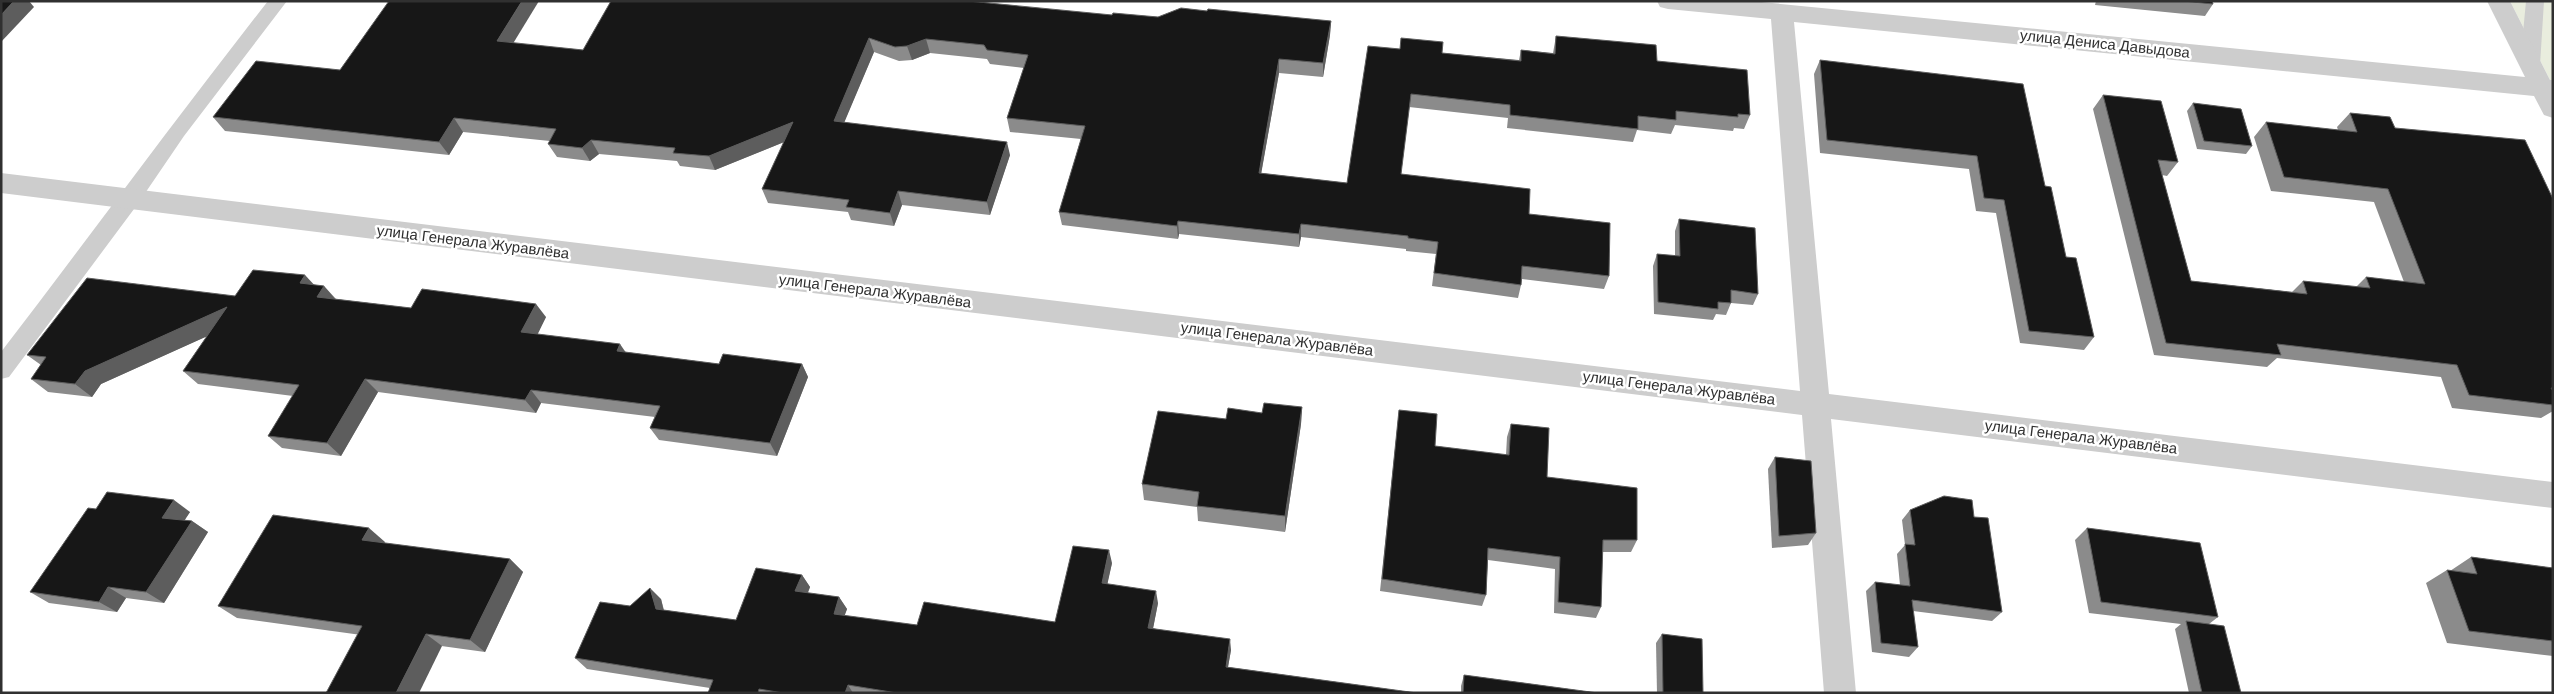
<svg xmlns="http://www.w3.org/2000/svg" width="2554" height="694" font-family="'DM Sans',sans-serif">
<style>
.green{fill:#e9edde}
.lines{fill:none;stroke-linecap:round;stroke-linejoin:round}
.service{fill:#cdcdcd;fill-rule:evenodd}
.minor{fill:#cdcdcd;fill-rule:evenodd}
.wall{fill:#8b8b8b}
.shaded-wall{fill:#5d5d5d}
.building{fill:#171717;stroke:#5d5d5d}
.labels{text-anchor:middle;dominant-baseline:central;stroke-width:5;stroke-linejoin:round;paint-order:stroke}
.street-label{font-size:15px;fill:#303030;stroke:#fff}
</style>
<rect width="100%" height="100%" fill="#fff"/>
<polygon class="green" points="2510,1 2553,1 2553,80 2550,80"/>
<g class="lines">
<g class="service">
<path d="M268,1H287L184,136L137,205L9,377L1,379V352C90,236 177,117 268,1Z"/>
<polygon points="2526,1 2544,1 2540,65 2537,70 2530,72 2523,70 2520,65"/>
</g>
<polygon class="minor" points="1657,1 1751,1 2525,77 2487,1 2510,1 2550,80 2553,80 2553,118 2544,115 2534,96 1794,22 1829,394 2553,482 2553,508 1831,419 1856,693 1824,693 1802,415 1,193 1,173 1800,391 1771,19 1668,9 1660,7"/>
</g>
<g class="wall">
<polygon points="2096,1 2212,1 2213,4 2205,16 2095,5"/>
<polygon points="1112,15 1158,17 1331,21 1330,35 1323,77 1279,73 1261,173 1347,183 1400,49 1519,60 1521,50 1553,53 1556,36 1657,61 1750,115 1744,129 1734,128 1733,131 1675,125 1671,134 1637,130 1633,142 1507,128 1508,118 1409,107 1401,174 1529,214 1609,276 1604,289 1522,279 1521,285 1518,298 1432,286 1436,254 1406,251 1406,249 1301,237 1299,247 1179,234 1178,239 1062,225 1059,212 1081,139 1010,132 1007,118 1024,68 990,64 987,59 930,53 912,60 899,61 874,52 844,122 1010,155 990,215 902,205 894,226 851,220 848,212 768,203 762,189 784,142 715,170 680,166 677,161 599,154 590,161 557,157 548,144 550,141 463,132 449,155 225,131 213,117 513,43 583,50"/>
<polygon points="1820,60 2045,186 2066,257 2094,337 2084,350 2020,343 1996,213 1976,211 1969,169 1820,153 1814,74"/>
<polygon points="2103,95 2178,162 2167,176 2162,175 2191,281 2292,292 2303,281 2356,287 2366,277 2404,282 2374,202 2271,191 2254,137 2266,122 2338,130 2337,127 2350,113 2395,128 2553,199 2553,411 2541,418 2452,408 2441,377 2277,358 2267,367 2154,355 2093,109"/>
<polygon points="2193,103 2252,146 2246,154 2197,149 2187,111"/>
<polygon points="1679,219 1758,294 1753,305 1731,303 1726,315 1716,314 1713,320 1654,314 1653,266 1657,254 1675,256 1675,231"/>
<polygon points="314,285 324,286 336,299 411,308 546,317 537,334 626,352 719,364 802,364 808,377 777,456 659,440 650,428 655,417 541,403 536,413 378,392 341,456 282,448 268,436 293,396 198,384 183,371 207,336 101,384 92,397 48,392 31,379 41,365 27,355 235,296"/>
<polygon points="1302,407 1301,424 1285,532 1198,521 1197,507 1144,500 1142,484 1226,419"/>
<polygon points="1399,410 1435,446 1506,455 1507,437 1511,424 1547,477 1637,540 1631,552 1602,552 1601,607 1596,618 1554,613 1555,569 1488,560 1486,595 1482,606 1380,591"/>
<polygon points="1775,457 1816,533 1808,545 1772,548 1768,469"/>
<polygon points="96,509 190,512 184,520 192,521 208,532 164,603 126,598 117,612 49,603 30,592"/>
<polygon points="1910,510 1974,517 2002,612 1992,621 1913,611 1918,647 1909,657 1872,652 1866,591 1875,582 1900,585 1897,554 1905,545 1902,520"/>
<polygon points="2087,528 2218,617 2209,624 2241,693 2189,693 2175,629 2181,624 2089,613 2075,540"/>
<polygon points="385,542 384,543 510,559 523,572 485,652 237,618 218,606"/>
<polygon points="2471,557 2553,568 2553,656 2447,643 2426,583 2447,570 2450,571"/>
<polygon points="1112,563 1107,584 1158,603 1153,628 1231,650 1228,667 1417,693 708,693 710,688 587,669 575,658 630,606 661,599 664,610 736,620 802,575 810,587 808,593 839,597 847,609 844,616 917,625 1055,622"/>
<polygon points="1662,634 1703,693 1657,693 1656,643"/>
<polygon points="1464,675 1598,693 1461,693 1461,686"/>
</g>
<g class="shaded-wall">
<polygon points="14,1 29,1 34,7 1,42 1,15"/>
<polygon points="522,1 539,1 506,55 497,41"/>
<polygon points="1331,21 1330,35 1323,77 1323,63"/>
<polygon points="869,38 874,52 839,135 834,121"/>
<polygon points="926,39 930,53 912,60 907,46"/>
<polygon points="1279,59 1279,73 1259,186 1259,173"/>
<polygon points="454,118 463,132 449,155 439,142"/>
<polygon points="793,122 799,136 715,170 709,156"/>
<polygon points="591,140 599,154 590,161 582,148"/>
<polygon points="1007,142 1010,155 990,215 987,202"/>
<polygon points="898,191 902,205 894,226 890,213"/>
<polygon points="1178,221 1179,234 1178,239 1177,226"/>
<polygon points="1301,224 1301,237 1299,247 1299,234"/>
<polygon points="305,275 318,289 300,283"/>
<polygon points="324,286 336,300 317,297"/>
<polygon points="536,304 546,317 532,346 521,332"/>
<polygon points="227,307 241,321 101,384 92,397 75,384 85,371"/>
<polygon points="620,344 629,357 617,351"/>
<polygon points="802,364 808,377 777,456 770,443"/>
<polygon points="365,379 378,392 341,456 327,443"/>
<polygon points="531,390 541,403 536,413 525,400"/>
<polygon points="1302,407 1301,424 1285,532 1285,516"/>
<polygon points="174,500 190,512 179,529 162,518"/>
<polygon points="192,521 208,532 164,603 146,592"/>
<polygon points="369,528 385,542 379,553 362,540"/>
<polygon points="1109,550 1112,563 1105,595 1102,583"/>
<polygon points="510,559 523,572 485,652 470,640"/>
<polygon points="802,575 810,587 803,603 795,591"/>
<polygon points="108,587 126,598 117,612 99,602"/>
<polygon points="650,588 661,599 666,621 656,609"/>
<polygon points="1156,591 1158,603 1151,639 1148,628"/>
<polygon points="839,597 847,609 841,626 834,614"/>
<polygon points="426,634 442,646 419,693 396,693"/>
<polygon points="1230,639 1231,650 1226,678 1226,667"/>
<polygon points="848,685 853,693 845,693"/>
</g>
<g class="building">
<polygon points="1,1 14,1 1,15"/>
<polygon points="389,1 522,1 497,41 583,50 611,1 968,1 1112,15 1113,13 1158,17 1181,8 1207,11 1208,9 1331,21 1323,63 1279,59 1259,173 1347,183 1368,46 1400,49 1401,38 1443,42 1442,53 1521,61 1521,50 1555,54 1556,36 1656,45 1657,61 1747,70 1750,115 1738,114 1738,117 1676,111 1676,120 1638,116 1638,129 1510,115 1510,105 1411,94 1401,174 1530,189 1529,214 1610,223 1609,276 1522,266 1521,285 1434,273 1438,242 1408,238 1408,236 1301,224 1299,234 1178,221 1177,226 1059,212 1085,126 1007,118 1028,55 987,50 984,45 926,39 907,46 895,47 869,38 834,121 1007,142 987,202 898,191 890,213 846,207 849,200 762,189 793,122 709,156 673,153 675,148 591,140 582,148 548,144 556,129 454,118 439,142 213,117 256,61 340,70"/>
<polygon points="2183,1 2212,1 2213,4"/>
<polygon points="1820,60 2023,84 2045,186 2051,187 2066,257 2076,258 2094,337 2029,331 2004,200 1984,198 1977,156 1827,140"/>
<polygon points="2103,95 2161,101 2178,162 2158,160 2191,281 2307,294 2303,281 2370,288 2366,277 2425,284 2388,189 2284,177 2266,122 2357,132 2350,113 2390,117 2395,128 2525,140 2553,199 2553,388 2551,388 2553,391 2553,405 2469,395 2457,365 2277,344 2281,355 2166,343"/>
<polygon points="2193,103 2241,109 2252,146 2204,141"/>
<polygon points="1679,219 1755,228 1758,294 1731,290 1731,303 1718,302 1718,309 1658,302 1657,254 1680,256"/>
<polygon points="253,270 305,275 300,283 324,286 317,297 411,308 422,289 536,304 521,332 620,344 617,351 719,364 723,354 802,364 770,443 650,428 660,406 531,390 525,400 365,379 327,443 268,436 299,385 183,371 227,307 85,371 75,384 31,379 46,357 27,355 87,278 235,296"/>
<polygon points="1264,403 1302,407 1285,516 1197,506 1199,492 1142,484 1158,411 1226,419 1228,408 1262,413"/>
<polygon points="1399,410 1437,414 1435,446 1509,455 1511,424 1549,428 1547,477 1637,488 1637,540 1603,540 1601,607 1558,602 1560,557 1488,548 1486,595 1382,579"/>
<polygon points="1775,457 1811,461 1816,533 1779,536"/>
<polygon points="107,492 174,500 162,518 192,521 146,592 108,587 99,602 30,592 88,508 96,509"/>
<polygon points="1944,496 1972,500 1974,517 1988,518 2002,612 1912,600 1918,647 1881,643 1875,582 1910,586 1905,544 1915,545 1910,510"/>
<polygon points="273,515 369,528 362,540 510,559 470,640 426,634 396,693 326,693 362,626 218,606"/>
<polygon points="2087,528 2200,543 2218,617 2101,602"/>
<polygon points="1073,546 1109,550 1102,583 1156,591 1148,628 1230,639 1226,667 1417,693 897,693 848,685 845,693 783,693 759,689 758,693 708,693 713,680 575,658 600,602 630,606 650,588 656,609 736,620 756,568 802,575 795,591 839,597 834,614 917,625 924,602 1055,622"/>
<polygon points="2471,557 2553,568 2553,641 2469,631 2447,570 2477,574"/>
<polygon points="2186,621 2224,626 2241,693 2202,693"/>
<polygon points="1662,634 1702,639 1703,693 1663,693"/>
<polygon points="1464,675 1598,693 1463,693"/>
</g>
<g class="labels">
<g class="street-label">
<text transform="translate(2105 44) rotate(6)">улица Дениса Давыдова</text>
<text transform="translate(473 242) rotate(7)">улица Генерала Журавлёва</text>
<text transform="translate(875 291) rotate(7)">улица Генерала Журавлёва</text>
<text transform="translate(1277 339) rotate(7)">улица Генерала Журавлёва</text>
<text transform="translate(1679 388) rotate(7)">улица Генерала Журавлёва</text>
<text transform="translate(2081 437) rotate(7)">улица Генерала Журавлёва</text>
</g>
</g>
<rect width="2554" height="694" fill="none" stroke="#303030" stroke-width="5"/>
</svg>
